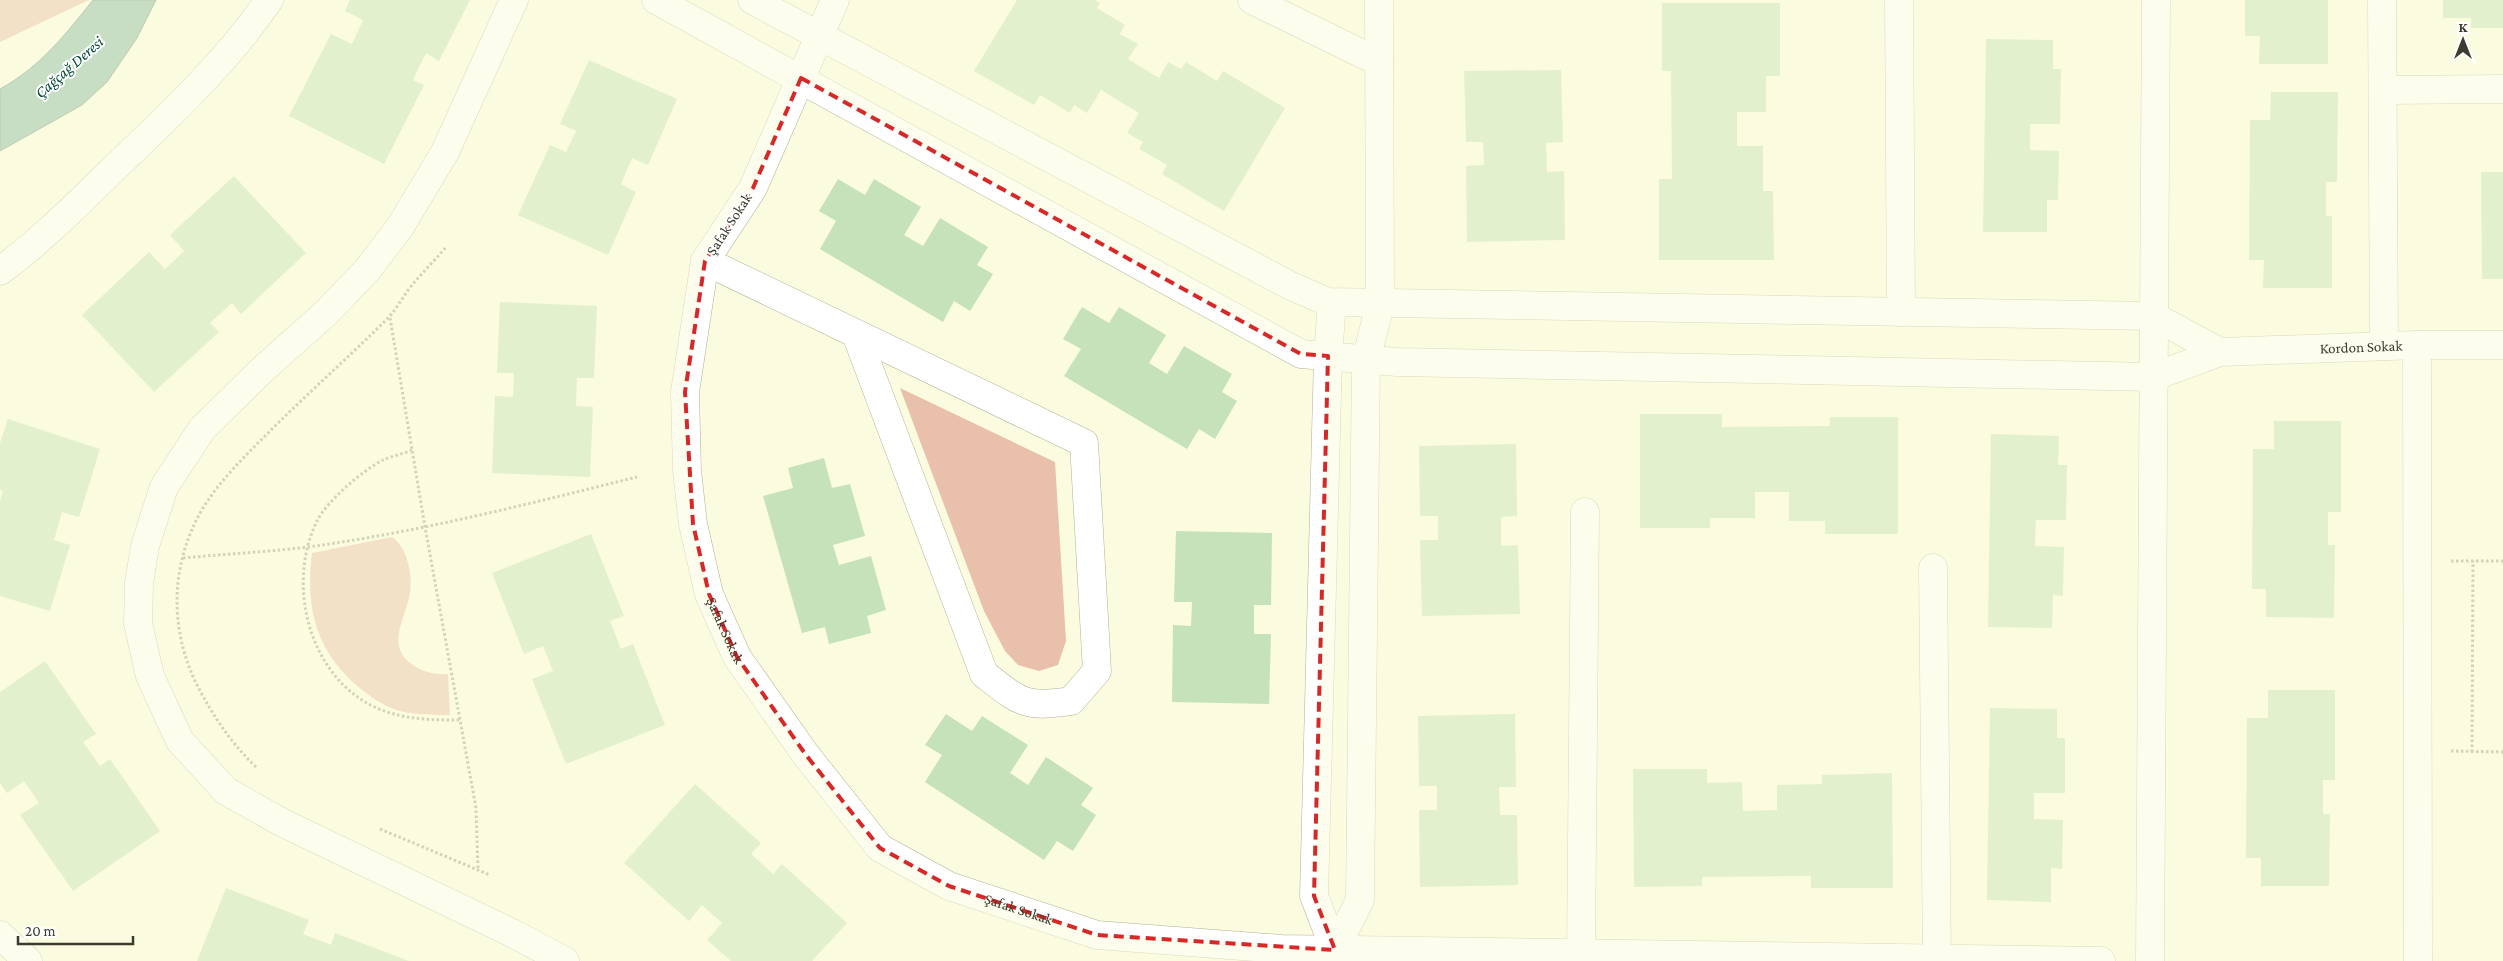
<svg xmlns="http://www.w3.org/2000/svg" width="2503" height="961" font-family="'Crimson Pro',serif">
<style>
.green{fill:#e9c0ac}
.water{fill:#88baa4;stroke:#719481}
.building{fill:#c6e2bb}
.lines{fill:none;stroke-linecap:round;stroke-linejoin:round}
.minor-casing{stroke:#b1b196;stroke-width:29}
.path{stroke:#a2a28d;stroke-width:3;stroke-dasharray:2.5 2.5;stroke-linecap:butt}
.minor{stroke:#fff;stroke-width:28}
.marked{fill:none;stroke:#d62828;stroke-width:4;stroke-dasharray:10 6;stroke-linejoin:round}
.labels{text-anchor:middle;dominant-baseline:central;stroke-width:4;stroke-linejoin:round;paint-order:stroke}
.street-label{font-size:15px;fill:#3b3b30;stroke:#fff}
.water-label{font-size:16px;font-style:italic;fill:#034834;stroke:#fff}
</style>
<rect width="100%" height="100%" fill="#fbfbdf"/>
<g class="green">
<polygon points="0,0 89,0 0,42"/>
<polygon points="900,388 1055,462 1066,641 1058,665 1039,671 1018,665 1005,651 984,611"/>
<path d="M392,537C407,547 413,575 410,593C405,621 383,649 418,668C427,673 438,675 448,674L450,715C435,715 420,715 404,712C389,709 373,699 361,689C316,653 305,608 312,553Z"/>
</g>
<path class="water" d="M93,0H156L137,38L107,82L82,105L0,151V89C40,67 65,35 93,0Z"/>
<g class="building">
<polygon points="350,0 470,0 439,61 426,53 413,80 424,85 384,164 289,116 331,34 352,44 363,20 345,11"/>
<polygon points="1017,0 1095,0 1100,3 1097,8 1125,25 1120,34 1138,44 1128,59 1159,78 1168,62 1181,69 1186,62 1217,81 1223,71 1285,108 1224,211 1162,174 1167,165 1139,149 1143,142 1127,133 1139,113 1101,90 1087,113 1074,105 1070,113 1040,95 1034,105 974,71"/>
<polygon points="2245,0 2328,0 2328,64 2259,64 2260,36 2245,36"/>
<polygon points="2443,0 2503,0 2503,28 2471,28 2471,18 2443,18"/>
<polygon points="1662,3 1780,3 1780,76 1766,76 1766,112 1737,112 1737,146 1763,146 1763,191 1773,191 1774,260 1659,260 1659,179 1672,179 1671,71 1662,71"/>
<polygon points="1986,39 2053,40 2053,69 2061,69 2060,124 2030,124 2030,150 2059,151 2058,200 2047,200 2047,232 1983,232"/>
<polygon points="589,60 677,99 648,165 632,158 621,184 636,192 608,255 518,215 550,145 566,152 576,131 560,124"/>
<polygon points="1561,70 1563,142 1546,143 1547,172 1564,171 1565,240 1467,242 1466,166 1484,165 1483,142 1466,142 1464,71"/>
<polygon points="2271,92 2338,92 2337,182 2326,182 2326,216 2332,216 2332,288 2263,288 2264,260 2249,260 2250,120 2270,120"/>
<polygon points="2481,172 2503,172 2503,279 2482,279"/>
<polygon points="234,176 306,253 241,314 232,303 210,323 219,332 154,392 82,315 149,252 165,269 184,251 170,235"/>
<polygon points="838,179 865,195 874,179 921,207 904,235 923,246 940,218 988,247 977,265 993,274 970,311 954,301 943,322 820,249 836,221 819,211"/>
<polygon points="500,302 597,306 594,378 577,378 576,406 593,407 590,477 492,473 495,396 513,397 514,373 497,373"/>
<polygon points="1082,307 1109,323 1119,307 1166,335 1149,363 1167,374 1184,346 1232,374 1222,392 1237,401 1215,439 1199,429 1187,449 1064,376 1081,349 1063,339"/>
<polygon points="1640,414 1722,414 1722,427 1830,426 1830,417 1898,417 1898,534 1825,534 1825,521 1789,521 1789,492 1755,492 1755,518 1710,518 1710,528 1640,528"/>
<polygon points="8,419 100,449 79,517 62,512 54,540 70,545 50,611 0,596 0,501 3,491 0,490 0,443"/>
<polygon points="2274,421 2341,421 2341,512 2328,512 2328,545 2335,545 2334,618 2266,617 2266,589 2252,589 2253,449 2274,449"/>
<polygon points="1991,434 2059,436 2058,465 2067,465 2066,520 2036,520 2035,546 2064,547 2063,596 2053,595 2052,628 1988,627"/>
<polygon points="1516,444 1517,516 1501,517 1501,546 1518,545 1520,614 1422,616 1420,540 1438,540 1438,516 1420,516 1419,446"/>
<polygon points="824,458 832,488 850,484 865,536 833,545 839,565 871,556 886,610 867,616 871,633 829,644 825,627 802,633 763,496 793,488 788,468"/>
<polygon points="1176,531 1272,533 1271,605 1254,605 1254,634 1271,634 1269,704 1172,702 1173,625 1191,626 1192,602 1174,602"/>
<polygon points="591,534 624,616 610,621 621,649 633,644 665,725 566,764 532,679 553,671 543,646 524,654 492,573"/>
<polygon points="45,661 96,734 83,742 100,766 110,759 160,831 73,891 20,815 39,803 24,781 7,793 0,783 0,692"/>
<polygon points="2268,690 2335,690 2335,780 2323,780 2323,814 2330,814 2329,886 2261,886 2261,858 2246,858 2247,718 2268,718"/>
<polygon points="1990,708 2057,709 2057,738 2065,738 2065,793 2034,793 2034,819 2063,820 2062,869 2051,868 2051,902 1987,900"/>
<polygon points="946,714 972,731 982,716 1028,745 1010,773 1028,785 1046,757 1093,788 1081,805 1096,815 1073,851 1057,841 1044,860 925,782 942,755 925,745"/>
<polygon points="1515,714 1516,787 1499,787 1500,815 1517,815 1518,885 1420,887 1419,810 1437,810 1437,786 1419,786 1418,716"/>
<polygon points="1633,769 1707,769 1707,783 1742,782 1743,811 1777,810 1777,785 1822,784 1822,775 1892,773 1893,888 1811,888 1811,876 1702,877 1702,886 1634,887"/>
<polygon points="695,784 761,843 751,854 773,874 782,864 847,923 812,961 731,961 707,940 722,923 702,905 689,921 624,863"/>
<polygon points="226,888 309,920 303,934 331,945 335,933 409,961 197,961"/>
</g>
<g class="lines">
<defs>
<g id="minor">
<polyline points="514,0 445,152 400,227 368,269 327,312 261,371 202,429 164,487 145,546 139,583 138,623 150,676 180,741 226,791 281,822 512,933 565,961"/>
<path id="s1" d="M656,0L1301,354L1397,362L2153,377L2220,352L2417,345H2503"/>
<polyline points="752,0 1291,286 1328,302 2153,316 2220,352"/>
<path id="s2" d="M835,0L753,188L705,261L685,392L687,471L693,524L709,594L737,657L806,755L880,848L949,886L1097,935L1281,949L2101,961"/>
<polyline points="1252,0 1379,62"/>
<polyline points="1899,0 1901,312"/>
<polyline points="2382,0 2384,346"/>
<polyline points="2383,90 2503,89"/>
<path d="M705,261L1084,443L1097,671L1071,701C1024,708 1020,702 984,674L856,334"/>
<path d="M0,271C45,238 83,198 124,159C175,110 229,59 269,0"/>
<polyline points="1332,303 1328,356 1314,896 1335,950 1335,960"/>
<polyline points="2417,345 2418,961"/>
<polyline points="1933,568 1937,961"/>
<polyline points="0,935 28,961"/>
<polyline points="1335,950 1360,900 1366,360 1380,305 1379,0"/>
<polyline points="1581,954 1585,512"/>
<polyline points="2150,961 2156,0"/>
</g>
</defs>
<use href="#minor" class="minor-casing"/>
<g class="path">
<polyline points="390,318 425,527 476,808 478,869"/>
<path d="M412,450C403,454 392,456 383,460C363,470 327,501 317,521C285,586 310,680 379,709C406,720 433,720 461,720"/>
<path d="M183,558C225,554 266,552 308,547C419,532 528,504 637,477"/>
<polyline points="2451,561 2503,561"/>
<polyline points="2451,751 2503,752"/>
<polyline points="2472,752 2473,561"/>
<path d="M256,767C231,743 213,716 197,685C169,629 170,563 203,508C221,479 246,455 270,431C308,393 349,357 387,319C397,309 403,296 412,285C423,272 436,259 447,246"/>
<polyline points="380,829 490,875"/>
</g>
<use href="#minor" class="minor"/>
</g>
<path d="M0 0H2503V961H0ZM801,78L1301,354L1328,356L1314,896L1335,950L1097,935L949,886L880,848L806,755L737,657L709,594L693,524L685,392L705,261L753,188Z" fill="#fbfbdf" fill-opacity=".55" fill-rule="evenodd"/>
<path class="marked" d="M801,78L1301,354L1328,356L1314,896L1335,950L1097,935L949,886L880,848L806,755L737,657L709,594L693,524L685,392L705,261L753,188Z"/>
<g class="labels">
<g class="street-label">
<text transform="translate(729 224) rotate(-57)">Şafak Sokak</text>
<text stroke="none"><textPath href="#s1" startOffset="1801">Kordon Sokak</textPath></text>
<text stroke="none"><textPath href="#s2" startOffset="669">Şafak Sokak</textPath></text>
<text stroke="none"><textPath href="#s2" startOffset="1089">Şafak Sokak</textPath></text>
</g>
<g class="water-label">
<text transform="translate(69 67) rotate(-41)">Çağçağ Deresi</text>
</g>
</g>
<g transform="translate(2463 40)" stroke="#ffffff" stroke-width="4" paint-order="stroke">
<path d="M0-4L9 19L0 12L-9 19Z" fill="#3b3b30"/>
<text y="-8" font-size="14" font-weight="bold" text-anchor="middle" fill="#3b3b30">K</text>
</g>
<path d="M18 936v8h115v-8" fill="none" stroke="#3b3b30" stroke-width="2.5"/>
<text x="25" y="936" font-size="15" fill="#3b3b30" stroke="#ffffff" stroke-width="4" paint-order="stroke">20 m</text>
</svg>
